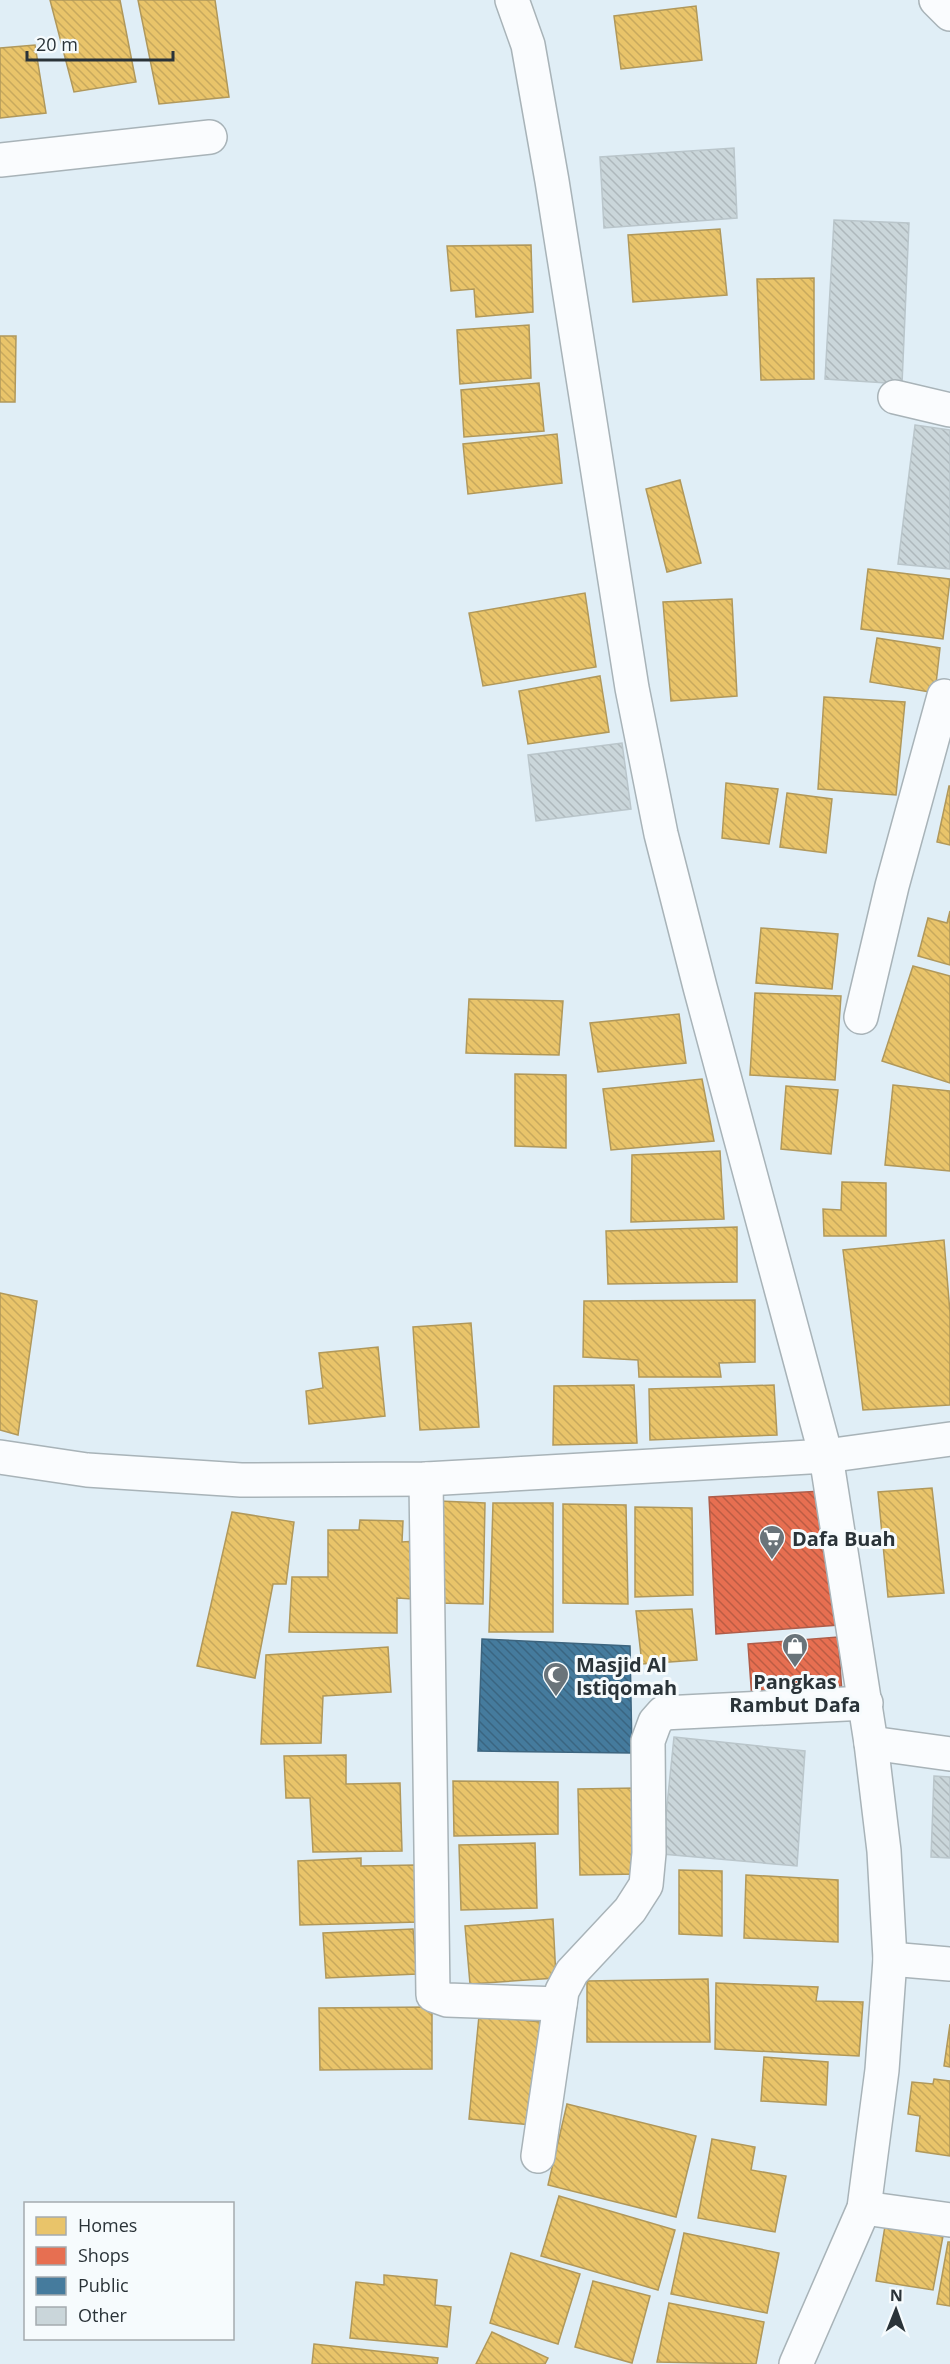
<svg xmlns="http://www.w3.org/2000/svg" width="950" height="2364" font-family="'Open Sans',sans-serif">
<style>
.homes{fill:url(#homes-back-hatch);stroke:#b0985b;stroke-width:1.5}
.shops{fill:url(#shops-back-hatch);stroke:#ae5d4a;stroke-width:1.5}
.public{fill:url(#public-back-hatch);stroke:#3d657f;stroke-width:1.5}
.building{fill:url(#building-back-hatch);stroke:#bac6cb;stroke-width:1.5}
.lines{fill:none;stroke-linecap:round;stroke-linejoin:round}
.minor-casing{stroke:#a8b3b8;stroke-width:36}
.minor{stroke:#fafcfe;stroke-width:33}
.labels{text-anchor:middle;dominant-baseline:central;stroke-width:6;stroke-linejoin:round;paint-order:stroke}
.poi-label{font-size:20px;font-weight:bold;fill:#2a3338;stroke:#f6fbfd;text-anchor:start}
</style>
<defs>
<pattern id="homes-back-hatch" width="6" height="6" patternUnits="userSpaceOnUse" patternTransform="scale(1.5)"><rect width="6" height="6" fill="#e9c46a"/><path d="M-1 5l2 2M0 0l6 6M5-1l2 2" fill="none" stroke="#c8a95d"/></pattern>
<pattern id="shops-back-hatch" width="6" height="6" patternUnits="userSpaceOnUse" patternTransform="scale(1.5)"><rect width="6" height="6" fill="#e76f51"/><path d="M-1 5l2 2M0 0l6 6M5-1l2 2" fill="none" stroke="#bb5c44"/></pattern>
<pattern id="public-back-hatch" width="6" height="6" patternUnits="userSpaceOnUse" patternTransform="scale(1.5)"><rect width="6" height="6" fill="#457b9d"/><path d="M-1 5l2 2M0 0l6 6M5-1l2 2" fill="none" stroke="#3a6581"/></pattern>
<pattern id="building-back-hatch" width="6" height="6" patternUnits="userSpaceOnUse" patternTransform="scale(1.5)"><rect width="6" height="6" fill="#cad6da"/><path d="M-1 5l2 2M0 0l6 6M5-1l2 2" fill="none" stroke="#aeb8bc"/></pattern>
</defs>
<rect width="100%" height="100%" fill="#e0eef6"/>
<g class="homes">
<polygon points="50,0 120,0 136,82 74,92"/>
<polygon points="138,0 215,0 229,97 159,104"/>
<polygon points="696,6 702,60 621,69 614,16"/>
<polygon points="35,45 46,113 0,118 0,48"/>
<polygon points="720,229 727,295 633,302 628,235"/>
<polygon points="531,245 533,312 476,317 474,289 451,291 447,246"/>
<polygon points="814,278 814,379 761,380 757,279"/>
<polygon points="529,325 531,378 460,384 457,330"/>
<polygon points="0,336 16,336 15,402 0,402"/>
<polygon points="539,383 544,431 464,437 461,390"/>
<polygon points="557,434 562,483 468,494 463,444"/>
<polygon points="680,480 701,563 667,572 646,489"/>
<polygon points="868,569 950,579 943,639 861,629"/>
<polygon points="585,593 596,667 483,686 469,613"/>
<polygon points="732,599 737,696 671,701 663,602"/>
<polygon points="877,638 940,648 935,693 870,682"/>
<polygon points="600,676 609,732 528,744 519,691"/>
<polygon points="824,697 905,702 896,795 818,789"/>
<polygon points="726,783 778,789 769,844 722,838"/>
<polygon points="949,786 950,786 950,845 937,842"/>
<polygon points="787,793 832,799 826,853 780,847"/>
<polygon points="950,911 950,965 918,956 928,918 947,923"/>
<polygon points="761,928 838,934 832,989 756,983"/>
<polygon points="913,966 950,976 950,1083 882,1061"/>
<polygon points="755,993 841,996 835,1080 750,1075"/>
<polygon points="469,999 563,1001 559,1055 466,1053"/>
<polygon points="679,1014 686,1063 598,1072 590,1023"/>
<polygon points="515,1074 566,1075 566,1148 515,1146"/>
<polygon points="702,1079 714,1141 611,1150 603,1089"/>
<polygon points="893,1085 950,1091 950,1171 885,1165"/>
<polygon points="786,1086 838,1090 831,1154 781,1149"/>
<polygon points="720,1151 724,1219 631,1222 632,1155"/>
<polygon points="842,1182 886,1183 886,1236 824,1236 823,1209 841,1210"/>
<polygon points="737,1227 737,1282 608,1284 606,1231"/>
<polygon points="944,1240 950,1313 950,1405 863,1410 843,1250"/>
<polygon points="0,1293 37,1301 18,1435 0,1430"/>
<polygon points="755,1300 755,1362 719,1363 721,1377 639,1377 638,1360 583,1357 584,1301"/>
<polygon points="471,1323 479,1427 420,1430 413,1327"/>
<polygon points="378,1347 385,1416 309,1424 306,1391 323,1388 319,1353"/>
<polygon points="634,1385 637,1443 553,1445 554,1386"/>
<polygon points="774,1385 777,1435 650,1440 649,1389"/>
<polygon points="932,1488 944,1593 888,1597 878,1492"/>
<polygon points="439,1501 485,1503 483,1604 437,1603"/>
<polygon points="493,1503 553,1503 553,1632 489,1632"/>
<polygon points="563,1504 626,1505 628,1604 563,1603"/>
<polygon points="635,1507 692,1508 693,1595 635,1597"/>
<polygon points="232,1512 294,1522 286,1584 273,1584 255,1678 197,1666"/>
<polygon points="360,1520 403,1521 402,1542 416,1541 413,1599 397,1598 397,1633 289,1632 292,1577 328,1577 328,1530 359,1530"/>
<polygon points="692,1609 697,1660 642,1664 636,1611"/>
<polygon points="388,1647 391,1692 323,1696 321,1743 261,1744 266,1655"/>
<polygon points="346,1755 346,1784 400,1783 402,1851 313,1852 310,1798 286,1798 284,1756"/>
<polygon points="453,1781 558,1782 558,1834 454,1836"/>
<polygon points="636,1788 638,1874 580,1875 578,1789"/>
<polygon points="535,1843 537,1908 461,1910 459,1845"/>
<polygon points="361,1858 361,1866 416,1865 419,1922 300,1925 298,1861"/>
<polygon points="679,1870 722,1871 722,1936 679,1934"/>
<polygon points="746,1875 838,1880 838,1942 744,1938"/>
<polygon points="553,1919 556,1978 470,1984 465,1926"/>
<polygon points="413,1929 417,1974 326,1978 323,1933"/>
<polygon points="708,1979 710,2042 587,2042 587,1981"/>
<polygon points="716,1983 818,1987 816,2001 863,2002 859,2056 715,2049"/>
<polygon points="432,2007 432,2069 320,2070 319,2008"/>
<polygon points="479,2016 541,2022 532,2125 469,2119"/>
<polygon points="950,2024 950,2067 944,2066"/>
<polygon points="764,2057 828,2062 826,2105 761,2101"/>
<polygon points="934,2079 950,2081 950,2156 916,2151 920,2116 908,2114 912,2082 933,2084"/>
<polygon points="567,2104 696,2136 676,2217 548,2185"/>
<polygon points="712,2139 755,2147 751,2170 786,2176 775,2232 698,2218"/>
<polygon points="559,2196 675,2230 658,2290 541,2256"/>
<polygon points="885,2226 943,2236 933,2290 876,2281"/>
<polygon points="684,2233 779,2253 767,2313 671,2294"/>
<polygon points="948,2242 950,2242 950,2306 937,2304"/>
<polygon points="511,2253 580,2274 558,2344 490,2323"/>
<polygon points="384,2275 437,2280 435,2305 451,2307 447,2347 350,2338 356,2282 384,2285"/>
<polygon points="593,2281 650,2296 632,2363 575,2347"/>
<polygon points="669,2303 764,2322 756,2364 657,2362"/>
<polygon points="492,2332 548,2358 545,2364 476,2364"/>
<polygon points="314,2344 438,2358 437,2364 312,2364"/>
</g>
<g class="shops">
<polygon points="823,1491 839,1625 716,1634 709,1497"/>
<polygon points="838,1637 842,1693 752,1700 748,1644"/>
</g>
<polygon class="public" points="482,1639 630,1646 632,1753 478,1751"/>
<g class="building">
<polygon points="734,148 737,218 604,228 600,157"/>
<polygon points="834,220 909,223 902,384 825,379"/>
<polygon points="915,425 950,430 950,569 898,564"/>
<polygon points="622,743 631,809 536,821 528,755"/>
<polygon points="674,1737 805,1751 797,1866 662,1854"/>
<polygon points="934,1776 950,1777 950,1858 931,1857"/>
</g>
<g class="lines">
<defs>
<g id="minor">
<polyline points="512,0 528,45 552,181 632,688 661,834 700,987 826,1456 871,1743 884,1851 890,1959 882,2070 864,2208 796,2364"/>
<polyline points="936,0 950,14"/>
<polyline points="0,160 210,137"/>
<polyline points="895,397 950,410"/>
<polyline points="861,1017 892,886 944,696"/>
<polyline points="0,1457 87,1470 241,1480 426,1479 826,1456 950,1439"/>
<polyline points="426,1479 433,1995 447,2000 560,2004"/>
<polyline points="871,1743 950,1754"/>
<polyline points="890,1959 950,1964"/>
<polyline points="538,2156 562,1991 572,1972 630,1910 646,1885 649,1853 648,1741 655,1722 663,1713 866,1703"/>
<polyline points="864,2208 950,2220"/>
</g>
</defs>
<use href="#minor" class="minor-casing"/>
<use href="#minor" class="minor"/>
</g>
<defs>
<symbol id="supermarket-pin" viewBox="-11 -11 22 30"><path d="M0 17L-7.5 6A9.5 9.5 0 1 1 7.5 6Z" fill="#6a747a" stroke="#f6fbfd"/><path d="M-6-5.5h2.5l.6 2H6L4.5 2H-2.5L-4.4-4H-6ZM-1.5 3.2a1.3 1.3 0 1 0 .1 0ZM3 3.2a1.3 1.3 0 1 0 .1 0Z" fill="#fff"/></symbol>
<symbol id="shop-pin" viewBox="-11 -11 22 30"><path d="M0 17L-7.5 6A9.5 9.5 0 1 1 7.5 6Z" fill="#6a747a" stroke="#f6fbfd"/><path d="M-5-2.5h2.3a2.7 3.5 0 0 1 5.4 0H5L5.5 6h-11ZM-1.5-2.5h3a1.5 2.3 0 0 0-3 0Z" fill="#fff"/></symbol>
<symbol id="mosque-pin" viewBox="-11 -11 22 30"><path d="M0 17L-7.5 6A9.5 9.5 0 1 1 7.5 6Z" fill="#6a747a" stroke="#f6fbfd"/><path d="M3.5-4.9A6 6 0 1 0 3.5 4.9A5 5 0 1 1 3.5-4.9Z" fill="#fff"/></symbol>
</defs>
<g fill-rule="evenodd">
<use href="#supermarket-pin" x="757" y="1523" width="30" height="40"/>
<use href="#shop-pin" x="780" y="1631" width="30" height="40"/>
<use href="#mosque-pin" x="541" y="1660" width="30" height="40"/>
</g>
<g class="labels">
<g class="poi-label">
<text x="792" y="1538">Dafa Buah</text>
<text x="576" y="1664">Masjid Al<tspan x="576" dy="23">Istiqomah</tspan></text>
<text x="795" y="1681" text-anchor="middle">Pangkas<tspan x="795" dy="23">Rambut Dafa</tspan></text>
</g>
</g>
<rect x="24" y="2202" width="210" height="138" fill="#f6fbfd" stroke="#a4abae" stroke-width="1.5"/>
<rect x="36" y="2217" width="30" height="18" fill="#e9c46a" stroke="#a4abae" stroke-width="1.5"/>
<text x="78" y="2232" font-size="18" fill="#2a3338">Homes</text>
<rect x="36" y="2247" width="30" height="18" fill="#e76f51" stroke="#a4abae" stroke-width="1.5"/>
<text x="78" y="2262" font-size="18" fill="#2a3338">Shops</text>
<rect x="36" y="2277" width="30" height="18" fill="#457b9d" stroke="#a4abae" stroke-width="1.5"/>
<text x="78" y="2292" font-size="18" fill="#2a3338">Public</text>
<rect x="36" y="2307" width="30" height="18" fill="#cad6da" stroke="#a4abae" stroke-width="1.5"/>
<text x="78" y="2322" font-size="18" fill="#2a3338">Other</text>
<g transform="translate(896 2310) rotate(1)" stroke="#f6fbfd" stroke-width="4.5" paint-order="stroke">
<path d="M0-4.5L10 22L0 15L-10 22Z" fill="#2a3338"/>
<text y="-9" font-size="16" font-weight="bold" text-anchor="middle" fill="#2a3338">N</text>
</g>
<path d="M27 51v9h146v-9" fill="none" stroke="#2a3338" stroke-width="3"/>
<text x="36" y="51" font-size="18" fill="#2a3338" stroke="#f6fbfd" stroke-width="4.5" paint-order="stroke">20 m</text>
</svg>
